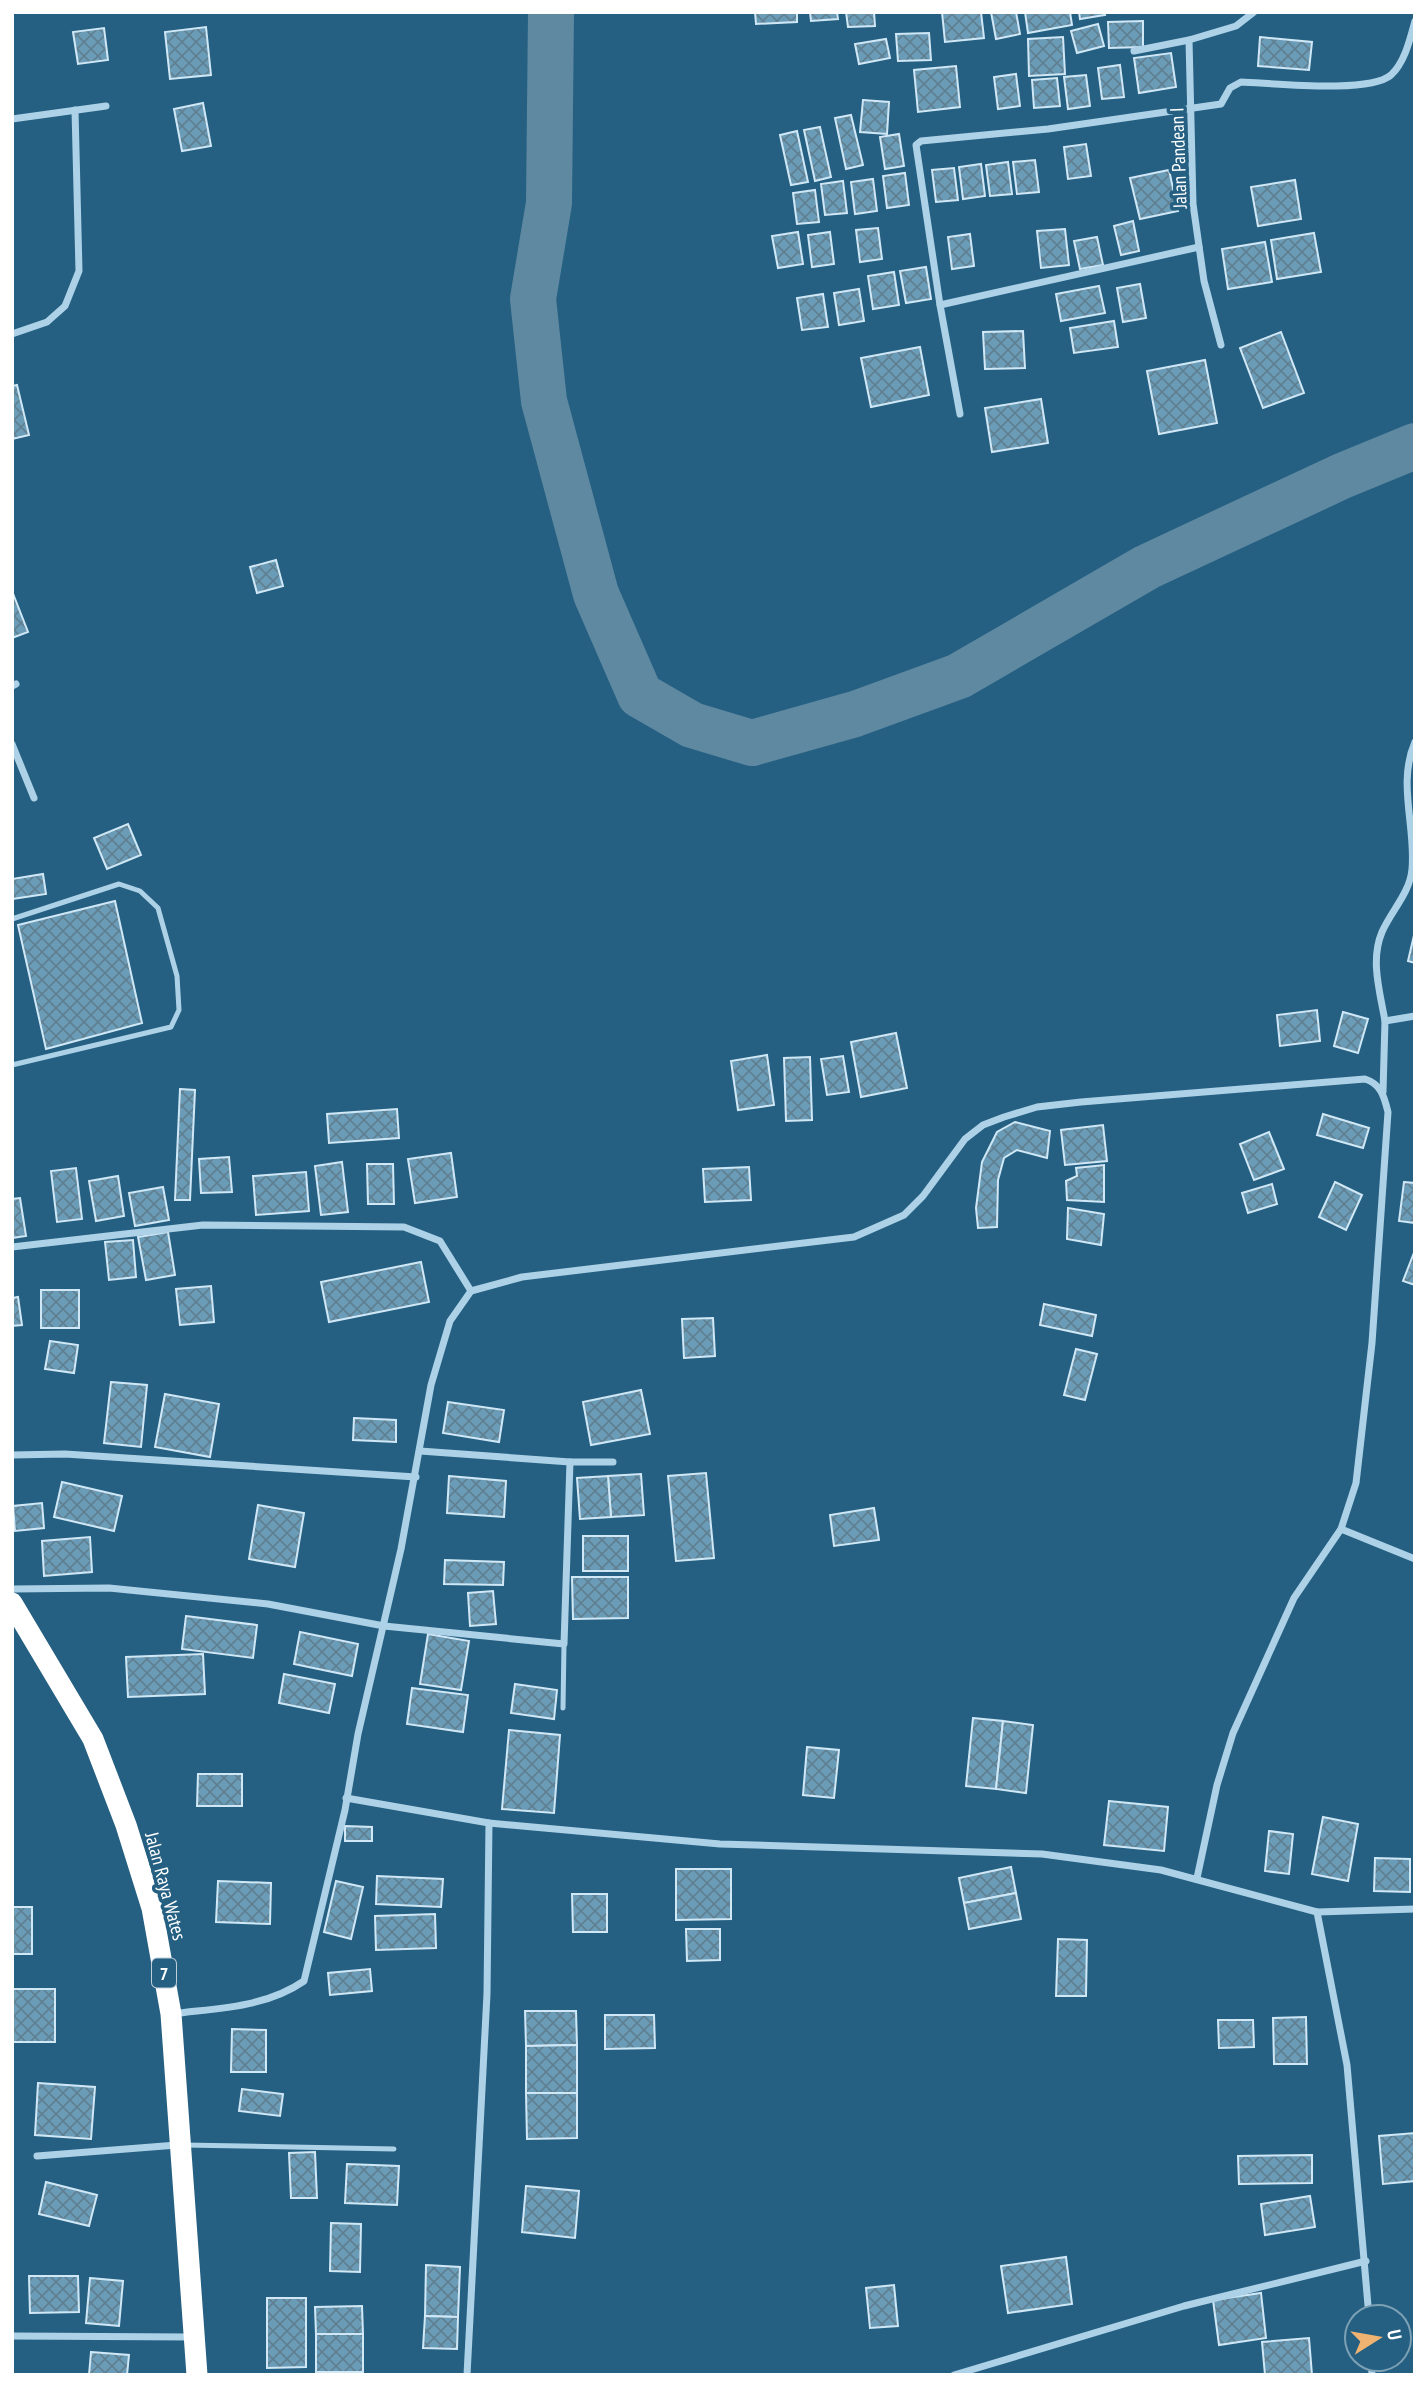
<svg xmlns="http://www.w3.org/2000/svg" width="1427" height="2387" font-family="'PT Sans Narrow',sans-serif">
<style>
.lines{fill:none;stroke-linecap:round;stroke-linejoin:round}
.river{stroke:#5f89a1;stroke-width:46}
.building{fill:url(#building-cross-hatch);stroke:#d0e8f6;stroke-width:2}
.lane{stroke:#add2e7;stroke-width:5}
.street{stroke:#add2e7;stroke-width:7}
.highway{stroke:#fff;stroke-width:21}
.labels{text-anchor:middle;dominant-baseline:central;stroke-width:7;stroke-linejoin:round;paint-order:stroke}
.shield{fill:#256082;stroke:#becfda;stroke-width:2}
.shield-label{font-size:18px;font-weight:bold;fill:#fff}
.street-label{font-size:19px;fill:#fff;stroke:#256082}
</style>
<defs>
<pattern id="building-cross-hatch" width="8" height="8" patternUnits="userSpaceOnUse" patternTransform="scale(1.75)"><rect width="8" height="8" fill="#6a9cb8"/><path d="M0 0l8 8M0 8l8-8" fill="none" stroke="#608092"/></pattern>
</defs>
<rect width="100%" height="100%" fill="#256082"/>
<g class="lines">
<polyline class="river" points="551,12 549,203 533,299 544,401 596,594 640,695 692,725 752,743 855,714 959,676 1147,567 1342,476 1415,446"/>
</g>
<g class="building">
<polygon points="755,12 797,12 797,22 756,24"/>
<polygon points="810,12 837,12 838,19 811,21"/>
<polygon points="846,12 874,12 875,26 848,27"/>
<polygon points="942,12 981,12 984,38 945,42"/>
<polygon points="991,12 1016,12 1020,34 996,39"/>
<polygon points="1025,12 1070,12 1072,25 1028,33"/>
<polygon points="1079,12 1104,12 1105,15 1080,19"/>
<polygon points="1143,21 1143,47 1109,48 1108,22"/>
<polygon points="1098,24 1104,46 1077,53 1071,31"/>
<polygon points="206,27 211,75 170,79 165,32"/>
<polygon points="104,28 108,60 78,64 73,32"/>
<polygon points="929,33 931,60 898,61 896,34"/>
<polygon points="1063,37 1065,74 1029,76 1028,39"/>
<polygon points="1260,37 1312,42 1309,70 1258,66"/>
<polygon points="886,39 890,58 859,64 855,44"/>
<polygon points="1171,53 1176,87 1139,93 1134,58"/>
<polygon points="1120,65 1124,97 1102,99 1098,68"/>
<polygon points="956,66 960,107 918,112 914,70"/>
<polygon points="1016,74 1020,106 998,109 994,77"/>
<polygon points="1086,75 1090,106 1068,109 1064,77"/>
<polygon points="1057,78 1060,106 1034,108 1032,80"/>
<polygon points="863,100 889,102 887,134 860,132"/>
<polygon points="203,103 211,146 182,151 174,109"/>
<polygon points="851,115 863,165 846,169 835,118"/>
<polygon points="820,127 831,177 815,181 804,130"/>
<polygon points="797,131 808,182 791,185 780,135"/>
<polygon points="899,134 904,166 885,169 880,137"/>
<polygon points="1086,144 1091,176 1068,179 1064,147"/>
<polygon points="1035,160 1039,192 1017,194 1013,162"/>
<polygon points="1008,162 1012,194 990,196 986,165"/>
<polygon points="981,164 985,196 963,199 959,167"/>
<polygon points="954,168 958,200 936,202 932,170"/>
<polygon points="1169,170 1178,211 1140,219 1130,178"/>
<polygon points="905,173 909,205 887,208 883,176"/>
<polygon points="873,179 877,211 855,214 851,182"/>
<polygon points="1295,180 1301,219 1258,226 1251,187"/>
<polygon points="843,181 847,213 825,215 821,184"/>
<polygon points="815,190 819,222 797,224 793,193"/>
<polygon points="1133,221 1139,251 1121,255 1114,226"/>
<polygon points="878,228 882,259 860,262 856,230"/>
<polygon points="1065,229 1069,265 1041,268 1037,231"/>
<polygon points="798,232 803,264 778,268 772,236"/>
<polygon points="830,232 834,264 812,267 808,235"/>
<polygon points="1314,233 1321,272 1277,279 1271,240"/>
<polygon points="970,234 974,266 952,269 948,237"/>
<polygon points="1097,237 1103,265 1080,269 1074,241"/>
<polygon points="1265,242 1272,282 1228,289 1222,249"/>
<polygon points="926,267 931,299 906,303 900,271"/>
<polygon points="894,272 899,305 873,309 868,276"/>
<polygon points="1140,284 1146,318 1123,322 1117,288"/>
<polygon points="1099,286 1105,313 1061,321 1056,294"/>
<polygon points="859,289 864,321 839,325 834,293"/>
<polygon points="823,294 828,327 802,330 797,298"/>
<polygon points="1114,321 1118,347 1074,353 1070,328"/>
<polygon points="1023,331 1025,368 985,369 983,332"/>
<polygon points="1281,332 1304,393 1263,408 1240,348"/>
<polygon points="920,347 929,395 871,407 861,358"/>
<polygon points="1205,360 1217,423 1159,434 1147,371"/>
<polygon points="17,385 29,435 12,439 12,386"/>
<polygon points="1041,399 1048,443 992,452 985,408"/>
<polygon points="276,560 283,586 257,593 250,567"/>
<polygon points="12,591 28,632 12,638"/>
<polygon points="128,824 141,855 107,869 94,838"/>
<polygon points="43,874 46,894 12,899 12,879"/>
<polygon points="115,901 142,1023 46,1049 18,925"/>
<polygon points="1415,931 1415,963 1408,961"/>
<polygon points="1317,1010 1320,1041 1280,1046 1277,1015"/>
<polygon points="1343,1012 1368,1019 1358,1053 1334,1046"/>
<polygon points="896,1033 907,1088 861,1097 851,1042"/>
<polygon points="767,1055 774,1105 738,1110 731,1061"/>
<polygon points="843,1056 849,1092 827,1095 821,1059"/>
<polygon points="810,1057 812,1120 786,1121 784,1058"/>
<polygon points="180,1089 195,1090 190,1200 175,1200"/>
<polygon points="397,1109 399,1138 329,1143 327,1114"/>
<polygon points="1323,1114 1369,1128 1363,1148 1317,1135"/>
<polygon points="1015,1122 1050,1131 1047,1158 1017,1150 1004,1158 998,1180 997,1227 978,1228 976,1208 982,1162 997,1132"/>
<polygon points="1103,1125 1107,1161 1065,1165 1061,1130"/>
<polygon points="1269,1132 1284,1169 1254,1180 1240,1144"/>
<polygon points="451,1153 457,1197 415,1203 408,1159"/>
<polygon points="229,1157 232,1192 201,1193 199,1159"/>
<polygon points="342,1162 348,1212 321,1215 315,1166"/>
<polygon points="367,1164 393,1164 394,1204 368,1204"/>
<polygon points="1104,1165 1104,1202 1067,1200 1066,1181 1077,1176 1076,1168"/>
<polygon points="749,1167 751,1200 705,1202 703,1169"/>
<polygon points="76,1168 82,1219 57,1222 51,1171"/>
<polygon points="306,1172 309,1211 256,1215 253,1176"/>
<polygon points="118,1176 124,1216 96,1221 89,1181"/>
<polygon points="1335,1182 1362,1195 1346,1230 1319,1217"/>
<polygon points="1404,1182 1415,1183 1415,1223 1399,1221"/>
<polygon points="1272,1184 1277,1204 1248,1213 1242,1193"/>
<polygon points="163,1187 169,1220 135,1226 129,1193"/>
<polygon points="20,1198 26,1236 12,1238 12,1199"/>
<polygon points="1068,1208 1104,1214 1101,1245 1067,1239"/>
<polygon points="168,1232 175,1275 146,1280 138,1237"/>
<polygon points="133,1240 136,1277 109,1280 105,1242"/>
<polygon points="1415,1250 1415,1285 1403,1281"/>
<polygon points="421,1262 429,1302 329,1322 321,1282"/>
<polygon points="211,1286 214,1322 180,1325 176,1289"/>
<rect x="41" y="1290" width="38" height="38"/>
<polygon points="18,1297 22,1325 12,1326 12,1298"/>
<polygon points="1044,1304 1096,1315 1092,1336 1040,1325"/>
<polygon points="713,1318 715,1356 684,1358 682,1319"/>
<polygon points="50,1341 78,1345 74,1373 45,1369"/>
<polygon points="1076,1349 1097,1354 1085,1400 1064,1395"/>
<polygon points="111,1382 147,1385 141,1447 104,1443"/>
<polygon points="641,1390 650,1434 591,1445 583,1402"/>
<polygon points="165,1394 219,1404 210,1457 155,1447"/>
<polygon points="448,1402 504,1410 499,1442 443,1433"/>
<polygon points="354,1418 396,1420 396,1442 353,1440"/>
<polygon points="706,1473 714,1558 676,1561 668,1476"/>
<polygon points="641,1474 644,1515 611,1517 608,1476"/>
<polygon points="449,1476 506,1481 504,1517 447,1513"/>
<polygon points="608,1476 611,1517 580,1519 577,1478"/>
<polygon points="62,1482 122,1496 114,1531 54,1517"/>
<polygon points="42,1503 44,1528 15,1531 13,1506"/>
<polygon points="258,1505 304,1513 295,1567 249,1559"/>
<polygon points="874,1508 879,1540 834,1546 830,1515"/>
<rect x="583" y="1536" width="45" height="35"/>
<polygon points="90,1537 92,1572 44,1576 42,1541"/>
<polygon points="445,1560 504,1562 503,1585 444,1584"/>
<polygon points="572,1577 628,1577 628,1618 573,1619"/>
<polygon points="493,1591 496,1624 470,1626 468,1593"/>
<polygon points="186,1616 257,1625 253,1658 182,1649"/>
<polygon points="300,1632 358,1644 352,1676 294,1664"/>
<polygon points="428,1634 469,1641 461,1690 420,1684"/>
<polygon points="203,1654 205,1694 128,1697 126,1657"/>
<polygon points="284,1674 335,1684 329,1713 279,1703"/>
<polygon points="515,1684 557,1690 554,1719 511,1713"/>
<polygon points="412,1688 468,1695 463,1732 407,1724"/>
<polygon points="973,1718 1003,1721 996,1789 966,1786"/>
<polygon points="1003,1721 1033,1725 1026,1793 996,1789"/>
<polygon points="509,1730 560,1735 554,1813 502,1809"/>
<polygon points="807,1747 839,1750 834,1798 803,1795"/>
<polygon points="198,1774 242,1774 242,1806 197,1806"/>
<polygon points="1109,1801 1168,1807 1164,1851 1104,1845"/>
<polygon points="1323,1817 1358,1824 1348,1881 1312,1874"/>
<polygon points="345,1826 372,1827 372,1841 345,1841"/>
<polygon points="1269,1831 1293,1834 1289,1874 1265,1871"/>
<polygon points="1375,1858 1410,1859 1410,1892 1374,1891"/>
<polygon points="1011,1867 1016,1893 964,1903 959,1878"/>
<polygon points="676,1869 731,1869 731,1919 676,1920"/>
<polygon points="377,1876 443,1879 441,1907 376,1904"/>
<polygon points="218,1881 271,1883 270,1924 216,1922"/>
<polygon points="336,1881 363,1887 351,1939 324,1932"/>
<polygon points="1016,1893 1021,1919 969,1929 964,1903"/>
<polygon points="572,1894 607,1894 607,1932 573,1932"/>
<rect x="12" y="1907" width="20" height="47"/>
<polygon points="435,1914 436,1948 376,1950 375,1916"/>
<polygon points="686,1929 720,1929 720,1960 687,1961"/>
<polygon points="1058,1939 1087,1940 1086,1996 1056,1996"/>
<polygon points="370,1969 372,1991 330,1995 328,1973"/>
<rect x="12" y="1989" width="43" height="53"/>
<polygon points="525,2011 576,2011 577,2045 526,2046"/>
<polygon points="605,2015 654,2015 655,2048 605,2049"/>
<polygon points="1306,2017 1307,2064 1274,2064 1273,2018"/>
<polygon points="1218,2020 1253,2020 1254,2047 1219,2048"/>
<polygon points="232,2029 266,2030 266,2072 231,2072"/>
<polygon points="577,2045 577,2093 526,2093 526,2046"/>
<polygon points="38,2083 95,2087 91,2139 35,2135"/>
<polygon points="242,2089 283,2094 280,2116 239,2111"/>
<polygon points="526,2093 577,2093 577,2138 527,2139"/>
<polygon points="1415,2133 1415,2181 1383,2184 1379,2136"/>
<polygon points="315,2152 317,2198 291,2198 289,2153"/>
<polygon points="1312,2155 1312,2183 1239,2184 1238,2156"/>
<polygon points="347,2164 399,2166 397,2205 345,2203"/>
<polygon points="46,2182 97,2195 89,2226 39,2214"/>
<polygon points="526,2186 579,2191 575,2238 522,2232"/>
<polygon points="1310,2196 1315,2227 1265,2235 1261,2204"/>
<polygon points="331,2223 361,2224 360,2272 330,2271"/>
<polygon points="1066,2257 1072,2304 1008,2313 1001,2266"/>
<polygon points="426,2265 460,2267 458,2317 425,2316"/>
<polygon points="29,2276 78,2276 79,2312 30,2313"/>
<polygon points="90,2278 123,2281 119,2326 86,2323"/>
<polygon points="894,2285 898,2326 870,2328 866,2288"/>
<polygon points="1261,2293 1266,2338 1219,2345 1213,2300"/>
<polygon points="267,2298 306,2298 306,2367 267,2368"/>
<polygon points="362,2306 363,2334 316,2334 315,2307"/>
<polygon points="425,2316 458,2317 457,2349 423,2348"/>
<rect x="316" y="2334" width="47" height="38"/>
<polygon points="1309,2338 1312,2375 1265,2375 1262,2342"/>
<polygon points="91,2352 129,2355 127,2375 89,2375"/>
<rect x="316" y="2372" width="47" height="3"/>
</g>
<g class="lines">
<g class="lane">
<polyline points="12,919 119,884 140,891 158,908 177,976 179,1010 171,1027 12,1065"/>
<polyline points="563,1708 564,1644"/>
<polyline points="184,2145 394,2149"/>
</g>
<g class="street">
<polyline points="1134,51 1189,40"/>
<polyline points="12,119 106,106"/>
<path d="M1199,247L940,305L916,145L921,141L1048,129L1221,104L1230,88L1241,82C1272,83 1369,94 1391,75C1405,62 1410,39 1415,21"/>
<polyline points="940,305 960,414"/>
<polyline points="12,334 47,322 65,306 79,271 75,110"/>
<polyline points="1221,345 1204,281 1193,204 1189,40 1236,26 1254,12"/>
<polyline points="12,686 16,684"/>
<polyline points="12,744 34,798"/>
<path d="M1385,1021C1380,992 1370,960 1382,932C1391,911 1410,893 1412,869C1416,827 1397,783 1415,742"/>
<polyline points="1383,1092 1385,1021 1415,1016"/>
<polyline points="12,1247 203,1225 404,1227 440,1241 471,1291"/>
<polyline points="420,1451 570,1462 613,1462"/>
<polyline points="12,1455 65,1454 416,1477"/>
<polyline points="1341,1529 1415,1559"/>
<polyline points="12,1589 109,1588 268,1604 384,1626 564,1644 570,1462"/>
<polyline points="346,1798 489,1823 720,1844 1042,1854 1161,1870 1317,1912 1415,1909"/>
<polyline points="1317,1912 1347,2065 1369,2317"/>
<path d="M172,2014C217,2008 265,2008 304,1981L345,1810L358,1734L401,1549L431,1385L450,1321L471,1291L522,1277L854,1237L904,1215L923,1196L965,1139L983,1125L1004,1117L1037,1107L1081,1102L1365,1079C1381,1084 1384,1096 1388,1112L1372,1343L1356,1483L1341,1529L1294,1598L1233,1733L1217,1785L1197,1878"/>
<polyline points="37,2156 177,2145"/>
<polyline points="12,2336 190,2337"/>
<polyline points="1371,2359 1372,2375"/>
<polyline points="467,2375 487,1994 489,1823"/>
<polyline points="954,2375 1184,2306 1366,2261"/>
</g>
<polyline class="highway" points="12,1603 93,1739 126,1825 152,1908 171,2014 197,2375"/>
</g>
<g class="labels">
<rect class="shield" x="152" y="1958.5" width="24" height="29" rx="5"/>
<g class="shield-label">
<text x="164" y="1973">7</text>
</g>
<g class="street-label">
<text transform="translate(1178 158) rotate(-92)">Jalan Pandean I</text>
<text transform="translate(166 1886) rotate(75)">Jalan Raya Wates</text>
</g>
</g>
<rect width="1427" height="2387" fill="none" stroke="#ffffff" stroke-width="28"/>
<g transform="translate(1378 2338) rotate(79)"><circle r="33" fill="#256082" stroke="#7ca0b4" stroke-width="2"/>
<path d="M0-5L12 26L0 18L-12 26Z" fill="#f1b371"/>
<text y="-10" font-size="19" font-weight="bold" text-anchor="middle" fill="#ffffff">U</text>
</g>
</svg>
